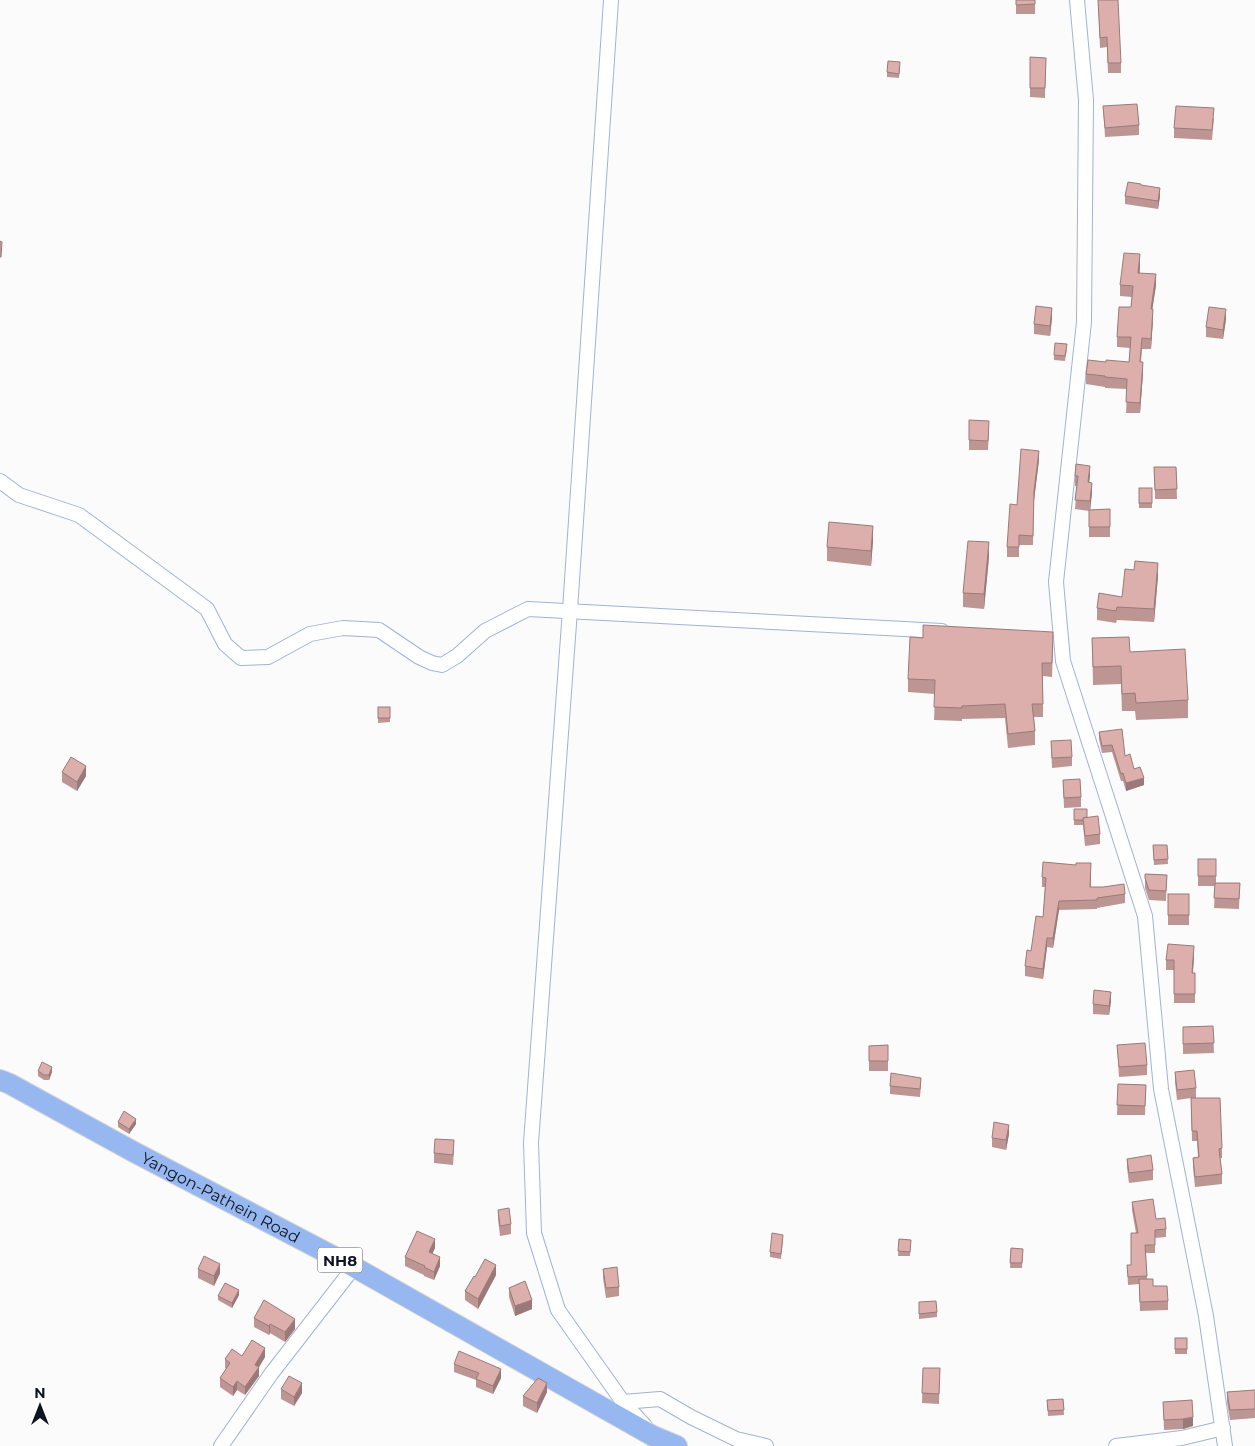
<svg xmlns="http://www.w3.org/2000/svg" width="1255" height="1446" font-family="Montserrat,sans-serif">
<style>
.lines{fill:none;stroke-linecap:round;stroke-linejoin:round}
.minor-casing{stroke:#a1b3d2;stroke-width:16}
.highway-casing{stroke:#d4d5d7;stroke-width:22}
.minor{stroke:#fff;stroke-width:14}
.highway{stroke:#96b7f0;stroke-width:20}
.wall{fill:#bd9694}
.shaded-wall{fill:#9a7a78}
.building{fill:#dcafac;stroke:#9a7a78}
.labels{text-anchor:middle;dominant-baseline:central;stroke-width:5;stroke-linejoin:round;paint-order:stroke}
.shield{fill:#fff;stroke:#565b63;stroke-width:1}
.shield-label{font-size:15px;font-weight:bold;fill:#0e1520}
.street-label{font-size:16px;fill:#0e1520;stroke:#fff}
</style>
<rect width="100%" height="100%" fill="#fbfbfb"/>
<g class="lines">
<defs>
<g id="minor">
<polyline points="611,0 570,610 531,1143 534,1233 558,1310 623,1402 645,1426"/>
<polyline points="1077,0 1086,100 1084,322 1056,582 1063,661 1145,916 1161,1089 1206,1316 1225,1446"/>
<polyline points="0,481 19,495 79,515 207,609 225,644 241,658 268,657 310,634 343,628 379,630 419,657 432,663 442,665 457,656 485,631 528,609 942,631"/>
<polyline points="623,1402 660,1399 691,1417 736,1439 766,1446"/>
<polyline points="221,1446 271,1374 354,1267"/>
<polyline points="1116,1446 1182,1438 1223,1428"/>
</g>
<g id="highway">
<path id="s1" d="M0,1080L10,1084L134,1152L354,1267L653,1436L677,1446"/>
</g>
</defs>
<use href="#minor" class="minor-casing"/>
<use href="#highway" class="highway-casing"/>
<use href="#minor" class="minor"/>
<use href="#highway" class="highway"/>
</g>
<g class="wall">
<rect x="1016" y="0" width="19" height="14"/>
<polygon points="1098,0 1121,63 1121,73 1108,73 1107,47 1100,48"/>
<polygon points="1030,57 1046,58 1045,98 1030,97"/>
<polygon points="900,67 899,78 887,77 887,72"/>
<polygon points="1103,106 1139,125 1139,135 1105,137"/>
<polygon points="1214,118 1212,140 1174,138 1174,128"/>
<polygon points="1125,196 1160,196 1158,209 1125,204"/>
<polygon points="1140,265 1140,273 1156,285 1152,309 1153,319 1151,349 1142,349 1141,362 1143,373 1140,413 1126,413 1127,389 1105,388 1105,387 1086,384 1086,374 1106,362 1129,362 1130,348 1117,347 1117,337 1131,307 1132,297 1120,296 1120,285"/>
<polygon points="1052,318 1050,336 1034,334 1034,324"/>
<polygon points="1226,319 1223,339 1206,337 1206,327"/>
<polygon points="1067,349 1065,361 1054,360 1054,355"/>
<polygon points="969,420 989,430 988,450 969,450"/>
<polygon points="1039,460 1034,500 1033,545 1019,545 1019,557 1007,557 1007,547 1017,505"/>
<polygon points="1154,467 1176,467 1177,499 1155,499"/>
<polygon points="1090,475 1089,482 1092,493 1090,510 1110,509 1110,537 1089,537 1089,511 1075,509 1077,486 1075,486 1075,476"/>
<rect x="1139" y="488" width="13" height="20"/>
<polygon points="873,541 871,566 827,561 827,547"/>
<polygon points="989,557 984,609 963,607 963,593"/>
<polygon points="1158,576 1154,622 1117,620 1116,623 1097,620 1097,608 1122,597"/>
<polygon points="1092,638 1130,652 1188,700 1188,718 1136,720 1135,711 1122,711 1121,684 1093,685"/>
<polygon points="1053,645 1052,677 1043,676 1043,717 1034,717 1035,731 1035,745 1008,748 1005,718 962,719 962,721 934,720 935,694 908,692 908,679"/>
<polygon points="378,707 390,707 390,722 378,723"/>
<polygon points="1099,732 1125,756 1144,785 1126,791 1123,781 1121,781 1112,752 1102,753 1099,739"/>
<polygon points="1051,741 1072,757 1072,766 1052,768"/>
<polygon points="62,772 86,776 77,791 62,782"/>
<polygon points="1063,780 1081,797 1081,807 1064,808"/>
<polygon points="1074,809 1087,817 1100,834 1100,844 1085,846 1083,825 1074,825"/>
<polygon points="1153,845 1167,845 1168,864 1154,865"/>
<polygon points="1198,859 1216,859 1216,883 1240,883 1239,909 1214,908 1215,886 1198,886"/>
<polygon points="1091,873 1091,887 1125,894 1125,903 1097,908 1097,909 1059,910 1053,948 1047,947 1043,979 1025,976 1025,966 1031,951 1043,917 1045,887 1042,887 1042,877"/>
<polygon points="1145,874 1167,875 1166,901 1149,900 1145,888"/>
<rect x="1168" y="894" width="21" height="31"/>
<polygon points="1194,956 1193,973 1195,973 1195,1003 1174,1003 1174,970 1166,970 1166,960"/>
<polygon points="1111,1001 1109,1015 1093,1014 1093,1004"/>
<polygon points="1213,1026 1214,1053 1183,1054 1183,1027"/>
<polygon points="888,1045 888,1071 869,1071 869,1046"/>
<polygon points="1117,1045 1147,1065 1147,1075 1119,1077"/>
<polygon points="38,1071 52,1072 49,1080 44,1080 38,1076"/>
<polygon points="1175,1072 1196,1088 1196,1098 1222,1148 1222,1158 1220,1158 1222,1174 1222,1184 1195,1187 1193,1167 1193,1158 1198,1157 1197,1141 1192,1141 1191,1098 1177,1100 1175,1082"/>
<polygon points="1118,1084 1146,1085 1145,1115 1117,1115"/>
<polygon points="890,1086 921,1086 920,1097 890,1094"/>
<polygon points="118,1122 136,1124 129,1134 118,1127"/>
<polygon points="1009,1134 1006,1150 992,1147 992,1138"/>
<polygon points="454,1150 453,1165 434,1163 434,1153"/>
<polygon points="1127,1159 1153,1170 1153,1180 1129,1183 1127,1168"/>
<polygon points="1132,1202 1156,1219 1166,1229 1166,1237 1155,1238 1155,1253 1146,1253 1147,1279 1168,1301 1168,1310 1140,1311 1139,1284 1128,1285 1127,1265 1131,1265 1136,1233 1132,1210"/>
<polygon points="498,1210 511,1224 511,1234 500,1236 498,1219"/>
<polygon points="899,1239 911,1240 910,1256 898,1256"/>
<polygon points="783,1240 781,1259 770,1257 770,1252"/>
<polygon points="435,1248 432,1254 440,1266 434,1280 424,1276 424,1275 405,1266 405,1257"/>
<polygon points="1011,1248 1023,1249 1022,1268 1010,1268"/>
<polygon points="198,1269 220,1273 214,1286 198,1278"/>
<polygon points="603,1269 619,1287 619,1296 606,1298 603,1278"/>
<polygon points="496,1275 478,1309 465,1300 465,1291 475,1277"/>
<polygon points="509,1288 532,1309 515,1316 509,1297"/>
<polygon points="239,1295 232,1308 218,1300 218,1296"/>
<polygon points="919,1302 937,1312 937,1317 919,1319"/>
<polygon points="254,1318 295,1329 285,1342 270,1333 269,1335 254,1327"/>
<rect x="1175" y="1338" width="12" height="16"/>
<polygon points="242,1356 265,1357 259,1367 259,1376 245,1395 237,1390 233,1396 220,1387 220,1378 226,1369 225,1368 225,1359"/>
<polygon points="454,1364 501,1378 493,1394 476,1387 476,1380 454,1372"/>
<polygon points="923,1368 940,1368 939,1404 922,1403"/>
<polygon points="281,1389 302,1393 294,1406 281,1399"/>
<polygon points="1255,1390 1255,1418 1230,1420 1227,1402 1227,1392"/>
<polygon points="547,1392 537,1413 523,1406 523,1396"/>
<polygon points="1063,1399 1064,1415 1048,1416 1047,1400"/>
<polygon points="1163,1402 1193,1426 1183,1429 1164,1430"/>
</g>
<g class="shaded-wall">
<polygon points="1160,188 1160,196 1158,209 1158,201"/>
<polygon points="1140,254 1140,265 1138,283 1138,273"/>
<polygon points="1156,274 1156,285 1151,319 1151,309"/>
<polygon points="1052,308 1052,318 1050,336 1050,326"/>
<polygon points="1153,309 1153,319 1151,349 1151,339"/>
<polygon points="1226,309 1226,319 1223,339 1223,330"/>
<polygon points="1143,362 1143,373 1140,413 1140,403"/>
<polygon points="1039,451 1039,460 1034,500 1033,545 1034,491"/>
<polygon points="1090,466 1090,475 1088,492 1088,482"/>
<polygon points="1092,483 1092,493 1090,511 1090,501"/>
<polygon points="873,526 873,541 871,566 871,551"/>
<polygon points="989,542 989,557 984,609 984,594"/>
<polygon points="1158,563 1158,576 1154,622 1154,609"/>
<polygon points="86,766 86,776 77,791 77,782"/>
<polygon points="1144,778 1144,785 1126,791 1126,783"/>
<polygon points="1059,901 1059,910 1053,948 1053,938"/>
<polygon points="1047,938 1047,947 1043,979 1043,969"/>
<polygon points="1194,946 1194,956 1192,982 1192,973"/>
<polygon points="1111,992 1111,1001 1109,1015 1109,1006"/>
<polygon points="52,1067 52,1072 49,1080 49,1075"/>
<polygon points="136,1119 136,1124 129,1134 129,1129"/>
<polygon points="1009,1125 1009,1134 1006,1150 1006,1140"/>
<polygon points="435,1239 435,1248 429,1261 429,1252"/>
<polygon points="440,1257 440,1266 434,1280 434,1272"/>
<polygon points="220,1264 220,1273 214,1286 214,1276"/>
<polygon points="496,1265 496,1275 478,1309 478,1299"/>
<polygon points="239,1290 239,1295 232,1308 232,1303"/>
<polygon points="532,1300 532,1309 515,1316 515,1306"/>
<polygon points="295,1319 295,1329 285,1342 285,1332"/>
<polygon points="270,1324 270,1333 269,1335 269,1326"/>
<polygon points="265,1348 265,1357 259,1367 259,1376 245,1395 245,1387 255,1365"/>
<polygon points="501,1369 501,1378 493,1394 493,1386"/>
<polygon points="237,1381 237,1390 233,1396 233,1387"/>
<polygon points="302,1383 302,1393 294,1406 294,1397"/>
<polygon points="547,1383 547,1392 537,1413 537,1403"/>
<polygon points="1193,1417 1193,1426 1183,1429 1183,1419"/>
</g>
<g class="building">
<polygon points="1016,0 1035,0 1035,4 1016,5"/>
<polygon points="1098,0 1118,0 1121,63 1108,63 1107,37 1100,38"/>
<polygon points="1030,57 1046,58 1045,88 1030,88"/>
<polygon points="888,61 900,62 899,74 887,72"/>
<polygon points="1137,104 1139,125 1105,128 1103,106"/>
<polygon points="1176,106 1214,108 1212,130 1174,128"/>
<polygon points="1128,182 1141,184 1141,185 1160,188 1158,201 1125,196"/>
<polygon points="0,241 2,242 1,257 0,257"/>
<polygon points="1124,253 1140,254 1138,273 1156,274 1151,309 1153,309 1151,339 1142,338 1140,362 1143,362 1140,403 1126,402 1127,379 1105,377 1105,376 1086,374 1088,360 1106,362 1106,360 1129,362 1131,337 1117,337 1119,307 1131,307 1133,286 1120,285"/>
<polygon points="1036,306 1052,308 1050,326 1034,324"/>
<polygon points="1209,307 1226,309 1223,330 1206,327"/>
<polygon points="1055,343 1067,344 1065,356 1054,355"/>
<polygon points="969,420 989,421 988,441 969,440"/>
<polygon points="1021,449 1039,451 1034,491 1033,536 1019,535 1019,547 1007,547 1010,504 1017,505"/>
<polygon points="1076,464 1090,466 1088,482 1092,483 1090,501 1075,500 1078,476 1075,476"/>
<polygon points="1154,467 1176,467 1177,489 1155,490"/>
<rect x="1139" y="488" width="13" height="15"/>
<polygon points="1110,509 1110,527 1089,527 1089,510"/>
<polygon points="829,522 873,526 871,551 827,547"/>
<polygon points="968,541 989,542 984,594 963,593"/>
<polygon points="1135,561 1158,563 1154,609 1117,607 1116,611 1097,608 1099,593 1122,597 1125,569 1134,570"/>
<polygon points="923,625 1053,632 1052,663 1042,663 1043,704 1032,704 1035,731 1008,734 1005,704 962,706 962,708 934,707 935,680 908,679 910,637 923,638"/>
<polygon points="1129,637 1130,652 1185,649 1188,700 1136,703 1135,693 1122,694 1121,666 1093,667 1092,638"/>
<rect x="378" y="707" width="12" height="11"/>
<polygon points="1122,729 1125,756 1130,754 1134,769 1140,767 1144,778 1126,783 1123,773 1121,774 1112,745 1102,746 1099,732"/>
<polygon points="1071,740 1072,757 1052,758 1051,741"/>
<polygon points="71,757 86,766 77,782 62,772"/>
<polygon points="1080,779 1081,797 1064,798 1063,780"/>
<polygon points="1074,809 1087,809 1087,817 1083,818 1084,820 1074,820"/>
<polygon points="1098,816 1100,834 1085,836 1083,818"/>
<polygon points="1153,845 1167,845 1168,859 1154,860"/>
<rect x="1198" y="859" width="18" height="17"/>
<polygon points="1043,862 1076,865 1076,863 1091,863 1090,887 1103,887 1124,884 1125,894 1097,898 1097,900 1059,901 1053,938 1047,938 1043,969 1025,966 1027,950 1031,951 1036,916 1043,917 1046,878 1042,877"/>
<polygon points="1145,874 1167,875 1166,891 1149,890 1145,878"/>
<polygon points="1215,883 1240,883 1239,899 1214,898"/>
<rect x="1168" y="894" width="21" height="21"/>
<polygon points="1168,944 1194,946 1192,973 1195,973 1195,994 1174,994 1174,960 1166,960"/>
<polygon points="1094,990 1111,992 1109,1006 1093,1004"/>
<polygon points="1213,1026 1214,1043 1183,1044 1183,1027"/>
<polygon points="1145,1043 1147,1065 1119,1067 1117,1045"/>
<polygon points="888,1045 888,1061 869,1061 869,1046"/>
<polygon points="42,1062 52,1067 49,1075 44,1075 38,1071"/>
<polygon points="1194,1070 1196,1088 1177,1090 1175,1072"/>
<polygon points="891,1073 921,1078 920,1089 890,1086"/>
<polygon points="1118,1084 1146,1085 1145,1106 1117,1105"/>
<polygon points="1191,1098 1220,1098 1222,1148 1219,1149 1222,1174 1195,1177 1193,1158 1199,1157 1197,1131 1192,1131"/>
<polygon points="124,1111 136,1119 129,1129 118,1122"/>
<polygon points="994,1122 1009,1125 1006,1140 992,1138"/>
<polygon points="435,1139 454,1140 453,1155 434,1153"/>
<polygon points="1151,1155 1153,1170 1129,1173 1127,1159"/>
<polygon points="1153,1199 1156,1219 1165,1218 1166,1229 1155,1230 1155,1245 1145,1245 1147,1276 1128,1277 1127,1265 1131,1265 1131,1233 1138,1233 1132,1202"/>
<polygon points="509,1208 511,1224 500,1226 498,1210"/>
<polygon points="417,1231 435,1239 429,1252 440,1257 434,1272 424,1267 425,1266 405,1257"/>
<polygon points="772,1233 783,1235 781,1254 770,1252"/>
<polygon points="899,1239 911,1240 910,1252 898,1251"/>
<polygon points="1011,1248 1023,1249 1022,1263 1010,1263"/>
<polygon points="204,1256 220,1264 214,1276 198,1269"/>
<polygon points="485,1259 496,1265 478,1299 465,1291 474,1276 475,1277"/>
<polygon points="617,1267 619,1287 606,1288 603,1269"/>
<polygon points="1139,1279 1153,1279 1153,1286 1167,1286 1168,1301 1140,1302"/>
<polygon points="525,1281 532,1300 515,1306 509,1288"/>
<polygon points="225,1283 239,1290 232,1303 218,1296"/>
<polygon points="264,1300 295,1319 285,1332 270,1324 269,1326 254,1318"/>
<polygon points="936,1301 937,1312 919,1314 919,1302"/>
<rect x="1175" y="1338" width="12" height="11"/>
<polygon points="252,1340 265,1348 255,1365 259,1367 245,1387 237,1381 233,1387 220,1378 230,1363 225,1359 232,1349 242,1356"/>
<polygon points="459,1351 501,1369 493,1386 476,1379 479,1373 454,1364"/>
<polygon points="923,1368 940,1368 939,1394 922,1393"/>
<polygon points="289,1376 302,1383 294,1397 281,1389"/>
<polygon points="538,1378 547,1383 537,1403 523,1396"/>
<polygon points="1255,1390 1255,1409 1230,1410 1227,1392"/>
<polygon points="1063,1399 1064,1410 1048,1411 1047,1400"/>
<polygon points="1192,1400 1193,1417 1183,1419 1164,1420 1163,1402"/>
</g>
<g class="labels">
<rect class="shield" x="317.5" y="1247.5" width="45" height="25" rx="4"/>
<g class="shield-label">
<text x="340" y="1260">NH8</text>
</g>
<g class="street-label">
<text stroke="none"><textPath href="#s1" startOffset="250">Yangon-Pathein Road</textPath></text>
</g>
</g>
<g transform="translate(40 1406)" stroke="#ffffff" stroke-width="4" paint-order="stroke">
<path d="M0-4L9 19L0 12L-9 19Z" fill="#0e1520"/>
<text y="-8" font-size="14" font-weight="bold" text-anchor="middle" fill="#0e1520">N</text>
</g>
</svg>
